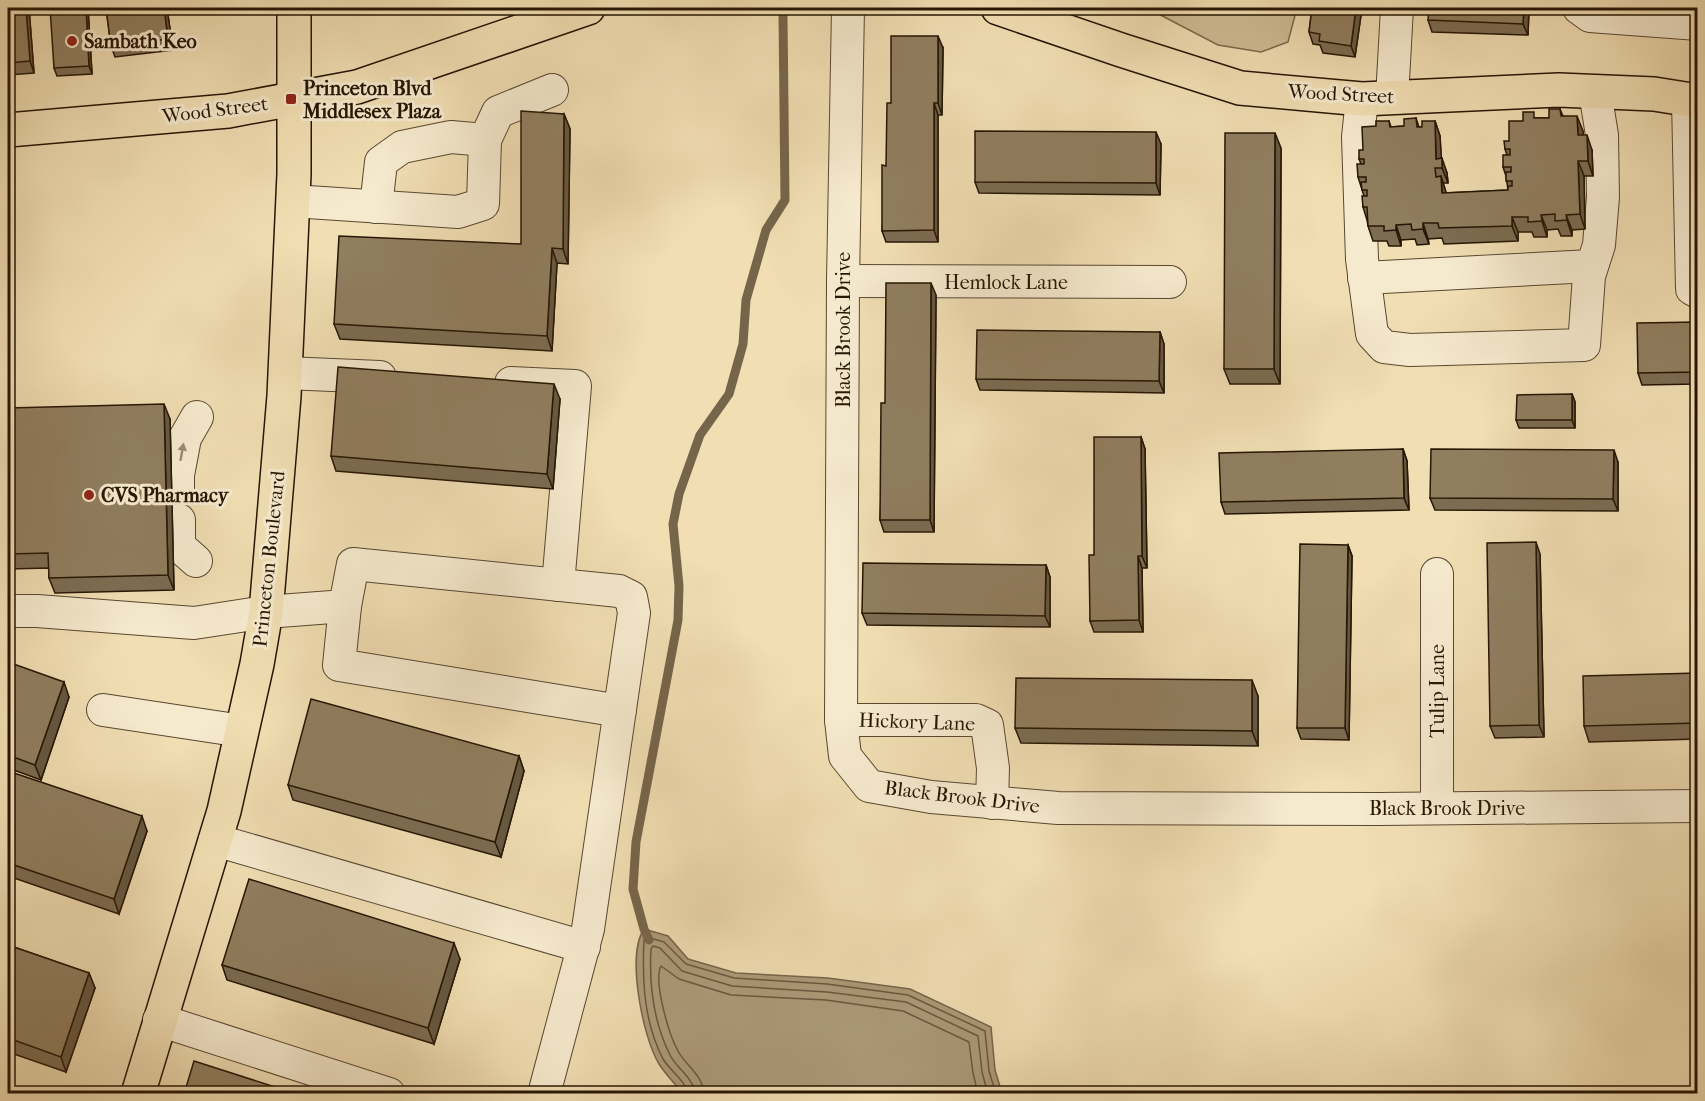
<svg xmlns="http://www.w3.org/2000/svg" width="1705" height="1101" font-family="'IM FELL French Canon',serif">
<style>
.green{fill:#cebc95;stroke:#7a694c;stroke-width:1.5}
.water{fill:#ac9a78;stroke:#76654a;stroke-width:1.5}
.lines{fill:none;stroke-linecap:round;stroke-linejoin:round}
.shore{stroke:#69583e;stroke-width:1.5}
.stream{stroke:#76654a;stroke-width:9}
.minor-casing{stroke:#594830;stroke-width:34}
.major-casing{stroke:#261604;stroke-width:36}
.minor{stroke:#f6eace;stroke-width:32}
.major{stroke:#f1deb3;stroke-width:33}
.wall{fill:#7c6c52;stroke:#261604;stroke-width:1.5}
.shaded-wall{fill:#655842;stroke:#261604;stroke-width:1.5}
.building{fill:#907e5f;stroke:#261604;stroke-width:1.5}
.oneway{fill:#988b73}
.poi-dot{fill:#8f2418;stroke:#f6eace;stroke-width:2}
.labels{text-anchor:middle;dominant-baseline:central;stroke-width:6;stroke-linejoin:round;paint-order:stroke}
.poi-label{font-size:20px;font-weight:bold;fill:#261604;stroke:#f6eace;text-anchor:start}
.street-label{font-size:20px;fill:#261604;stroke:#f6eace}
</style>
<rect width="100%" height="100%" fill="#f1deb3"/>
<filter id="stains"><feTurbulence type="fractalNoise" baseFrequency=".00333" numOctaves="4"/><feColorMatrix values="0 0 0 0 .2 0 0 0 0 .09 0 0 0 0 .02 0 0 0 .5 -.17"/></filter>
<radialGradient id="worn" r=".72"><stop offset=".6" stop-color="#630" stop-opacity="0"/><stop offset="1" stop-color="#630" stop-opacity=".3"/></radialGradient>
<polygon class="green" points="1147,8 1297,8 1288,42 1261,52 1218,45"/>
<path class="water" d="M644,929L668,936L688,959L736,973L828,978L910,989L991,1027L995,1070L1002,1093H683C675,1084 666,1075 659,1064C643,1038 626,955 644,929Z"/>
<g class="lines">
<g class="shore">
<path d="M687,1094C686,1080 670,1071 663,1059C644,1022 642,981 644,940L647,937L664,942L686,964L734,978L827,984L908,995L985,1031L989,1071L996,1094"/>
<path d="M695,1094C694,1078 676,1068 670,1055C653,1021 649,985 651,949L653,946L660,948L682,971L732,986L827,992L906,1002L978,1036L982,1072L988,1094"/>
<path d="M704,1094C703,1075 686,1066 678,1051C669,1035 653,981 661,966L679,979L731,995L826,1000L903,1011L969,1042L973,1073L978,1094"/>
</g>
<polyline class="stream" points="649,940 644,929 633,889 636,842 678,620 679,586 673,524 679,494 700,435 729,394 743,344 746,300 766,230 785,200 783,16"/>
<defs>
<g id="minor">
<polyline points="848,8 843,281 841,720 845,756 869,786 931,797 1058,808 1379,809 1698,806"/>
<polyline points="1579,8 1590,16 1698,24"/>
<polyline points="1392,98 1397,8"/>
<polyline points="1362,99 1358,137 1362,259 1372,334 1384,347 1410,350 1584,345 1589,276 1599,245 1603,197 1602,135 1595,92"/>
<polyline points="1688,100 1692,289 1698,292"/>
<polyline points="293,201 458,212 483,204 485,140 498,112 552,90"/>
<polyline points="376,207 381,162 402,147 451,137 485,140"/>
<polyline points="1364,278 1591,266"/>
<polyline points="843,281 1170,282"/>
<polyline points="285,373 380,377"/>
<polyline points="511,383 575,386 558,585"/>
<polyline points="178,490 178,475 185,438 197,417"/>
<polyline points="179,520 179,546 196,561"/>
<polyline points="1437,574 1437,808"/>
<polyline points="8,611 37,611 194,623 266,612 345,606"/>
<polyline points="103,710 242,731"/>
<polyline points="841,720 976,720 987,725 993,768 992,803"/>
<polyline points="215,840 584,947"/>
<polyline points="159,1020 389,1094"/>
<polyline points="544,1094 588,929 634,613 631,597 619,591 353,564 345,606 339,665 620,711"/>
</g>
<g id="major">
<polyline points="998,8 1121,50 1240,88 1362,99 1559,90 1654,94 1698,101"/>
<polyline points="8,130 228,111 357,87 588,8"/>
<polyline points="138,1094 224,811 257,664 266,612 284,396 294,174 294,8"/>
</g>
</defs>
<use href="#minor" class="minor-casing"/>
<use href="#major" class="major-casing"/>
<use href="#minor" class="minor"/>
<use href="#major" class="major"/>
</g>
<g class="wall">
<polygon points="8,8 29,8 34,73 8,75"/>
<polygon points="88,8 92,74 57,76 54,68"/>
<polygon points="106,8 167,8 173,50 115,57 111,46"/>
<polygon points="1312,8 1362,8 1355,57 1323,53 1320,45 1313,44 1309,32"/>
<polygon points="1529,8 1528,35 1432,32 1428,20"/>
<polygon points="943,48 942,115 938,115 938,242 886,242 882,231 891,103"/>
<polygon points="1560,109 1563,116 1583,131 1583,135 1592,150 1593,176 1584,176 1585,229 1572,230 1572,236 1561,236 1558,229 1547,230 1547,237 1534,237 1532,232 1518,232 1518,241 1444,244 1442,238 1428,239 1429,244 1417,245 1415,239 1401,240 1401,246 1389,246 1387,241 1373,241 1368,226 1367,220 1363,207 1364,196 1358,177 1361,164 1359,159 1363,150 1376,126 1389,121 1391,127 1404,126 1416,118 1419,127 1422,127 1435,121 1440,136 1441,158 1447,173 1448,183 1443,183 1446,193 1508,190 1506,176 1503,167 1507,155 1505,149 1523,121 1536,118 1549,118"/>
<polygon points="564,114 570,129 568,264 557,263 552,351 340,339 334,324 521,244"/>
<polygon points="1161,144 1160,195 979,193 975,182"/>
<polygon points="1281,148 1280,384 1230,384 1224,369"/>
<polygon points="936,295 934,532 884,532 880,520 885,403"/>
<polygon points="1698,322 1698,384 1642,385 1638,373"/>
<polygon points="1160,332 1164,344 1164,393 980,390 976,379"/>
<polygon points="1572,394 1575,402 1575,428 1519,428 1516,420"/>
<polygon points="560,399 553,489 336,471 331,456"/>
<polygon points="8,408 170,419 174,590 55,593 49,578 49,568 8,569"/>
<polygon points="1141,437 1145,449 1147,568 1142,568 1143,632 1094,632 1090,621 1094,555"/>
<polygon points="1403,449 1407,461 1409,510 1225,514 1221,502"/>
<polygon points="1618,462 1618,511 1435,510 1430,498"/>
<polygon points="1348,545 1352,556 1349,740 1301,739 1297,728"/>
<polygon points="1540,554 1544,737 1495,738 1490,726"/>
<polygon points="1046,565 1050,577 1050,627 867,625 862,613"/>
<polygon points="8,662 69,697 41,780 8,768"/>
<polygon points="1698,673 1698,739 1589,742 1584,726"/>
<polygon points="1258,696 1258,746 1021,743 1015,728"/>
<polygon points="519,756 524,771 501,857 293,800 288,785"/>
<polygon points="8,793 147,831 119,914 8,876"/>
<polygon points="8,945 89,973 95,988 66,1072 8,1052"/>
<polygon points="460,959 434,1044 227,980 222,965"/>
</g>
<g class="shaded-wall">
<polygon points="26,8 29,8 34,73 30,61"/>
<polygon points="86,8 88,8 92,74 89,66"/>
<polygon points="164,8 167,8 173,50 168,39"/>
<polygon points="1356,8 1362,8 1355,57 1351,46"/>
<polygon points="1524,8 1529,8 1528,35 1523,24"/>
<polygon points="938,36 943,48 942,115 938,103"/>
<polygon points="934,103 938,115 938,242 934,230"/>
<polygon points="564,114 570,129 568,264 563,249"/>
<polygon points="1577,116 1583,131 1584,150 1578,135"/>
<polygon points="1435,121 1440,136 1442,168 1436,159"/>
<polygon points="1156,132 1161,144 1160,195 1156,183"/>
<polygon points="1275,133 1281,148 1280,384 1274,369"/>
<polygon points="1587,135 1592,150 1593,176 1588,161"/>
<polygon points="1442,158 1447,173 1448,183 1442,168"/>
<polygon points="1578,161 1584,176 1585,229 1580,214"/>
<polygon points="1441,176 1446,192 1447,208 1442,193"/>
<polygon points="1541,215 1547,230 1547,237 1542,221"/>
<polygon points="1566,215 1572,230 1572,236 1567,220"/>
<polygon points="1512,217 1518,232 1518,241 1512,226"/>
<polygon points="1423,223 1428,239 1429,244 1423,229"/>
<polygon points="1396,225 1401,240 1401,246 1396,230"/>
<polygon points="552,248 557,263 552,351 547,336"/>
<polygon points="931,283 936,295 934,532 930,520"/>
<polygon points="1160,332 1164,344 1164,393 1159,381"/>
<polygon points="554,384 560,399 553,489 547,474"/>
<polygon points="1572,394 1575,402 1575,428 1572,420"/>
<polygon points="164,404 170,419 174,590 168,575"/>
<polygon points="1141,437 1145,449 1147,568 1142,556"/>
<polygon points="1403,449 1407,461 1409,510 1404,498"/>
<polygon points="1614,450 1618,462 1618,511 1613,499"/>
<polygon points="1536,542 1540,554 1544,737 1539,725"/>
<polygon points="1348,545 1352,556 1349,740 1345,728"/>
<polygon points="1138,556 1142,568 1143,632 1139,620"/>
<polygon points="1046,565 1050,577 1050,627 1045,616"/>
<polygon points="1252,680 1258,696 1258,746 1252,731"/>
<polygon points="64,682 69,697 41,780 35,765"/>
<polygon points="519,756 524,771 501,857 495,842"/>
<polygon points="142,816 147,831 119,914 114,899"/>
<polygon points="454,943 460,959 434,1044 428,1028"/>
<polygon points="89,973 95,988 66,1072 61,1057"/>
</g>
<g class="building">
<polygon points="8,8 26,8 30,61 8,63"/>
<polygon points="50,8 86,8 89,66 54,68"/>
<polygon points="106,8 164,8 168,39 111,46"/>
<polygon points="1312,8 1356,8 1351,46 1319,41 1320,34 1309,32"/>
<polygon points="1429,8 1524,8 1523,24 1428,20"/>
<polygon points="891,36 938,36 938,103 934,103 934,230 882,231 882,165 886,166 887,103 891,103"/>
<polygon points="1549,109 1560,109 1561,116 1577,116 1578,135 1587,135 1588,161 1578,161 1580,214 1566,215 1567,220 1555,221 1555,214 1541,215 1542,221 1528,222 1528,217 1512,217 1512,226 1439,228 1438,223 1423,223 1423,229 1412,230 1411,224 1396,225 1396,230 1384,231 1384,226 1368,226 1367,207 1363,207 1362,196 1367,196 1367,190 1362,190 1361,182 1366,182 1366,177 1358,177 1357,164 1364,164 1364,159 1359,159 1359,150 1363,150 1362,127 1376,126 1376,121 1389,121 1390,127 1404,126 1404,119 1416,118 1417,127 1422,127 1422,121 1435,121 1436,159 1442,158 1442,168 1435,168 1436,177 1441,176 1442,193 1508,190 1508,186 1512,186 1512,181 1506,181 1506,172 1511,172 1511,167 1503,167 1503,155 1510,155 1510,149 1505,149 1504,141 1509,141 1509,121 1523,121 1523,112 1534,112 1534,118 1549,118"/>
<polygon points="521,111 564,114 563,249 552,248 547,336 334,324 339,236 521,244"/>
<polygon points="975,131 1156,132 1156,183 975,182"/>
<polygon points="1225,133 1275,133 1274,369 1224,369"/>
<polygon points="886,283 931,283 930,520 880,520 881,403 885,403"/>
<polygon points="1698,322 1698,372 1638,373 1637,323"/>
<polygon points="977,330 1160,332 1159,381 976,379"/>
<polygon points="338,367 554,384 547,474 331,456"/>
<polygon points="1572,394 1572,420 1516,420 1517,395"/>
<polygon points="164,404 168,575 49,578 48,553 8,554 8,408"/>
<rect x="1697" y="433" width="1" height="65"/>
<polygon points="1094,437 1141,437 1142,556 1138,556 1139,620 1090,621 1089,555 1094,555"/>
<polygon points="1403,449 1404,498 1221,502 1219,453"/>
<polygon points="1431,449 1614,450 1613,499 1430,498"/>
<polygon points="1536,542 1539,725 1490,726 1487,543"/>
<polygon points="1300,544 1348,545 1345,728 1297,728"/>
<polygon points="863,563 1046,565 1045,616 862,613"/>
<polygon points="8,662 64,682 35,765 8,755"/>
<polygon points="1698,673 1698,723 1584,726 1583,676"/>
<polygon points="1016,678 1252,680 1252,731 1015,728"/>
<polygon points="311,699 519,756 495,842 288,785"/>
<polygon points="14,773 142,816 114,899 8,863 8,793"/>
<polygon points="249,879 454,943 428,1028 222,965"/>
<polygon points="8,945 89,973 61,1057 8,1038"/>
<polygon points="194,1061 297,1094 184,1094"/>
</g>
<defs><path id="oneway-solid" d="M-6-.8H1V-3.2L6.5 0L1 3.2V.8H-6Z" transform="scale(1.5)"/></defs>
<use class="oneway" href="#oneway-solid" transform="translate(182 452) rotate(-80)"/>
<g class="poi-dot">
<circle cx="72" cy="41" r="6"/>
<rect x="285" y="93" width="12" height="12" rx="3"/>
<circle cx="89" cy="495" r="6"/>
</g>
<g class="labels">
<g class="poi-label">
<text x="84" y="41">Sambath Keo</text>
<text x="303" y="88">Princeton Blvd<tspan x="303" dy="23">Middlesex Plaza</tspan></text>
<text x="101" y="495">CVS Pharmacy</text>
</g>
<g class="street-label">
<text transform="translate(1341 94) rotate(3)">Wood Street</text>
<text transform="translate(215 110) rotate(-7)">Wood Street</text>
<text x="1006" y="282">Hemlock Lane</text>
<text transform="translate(843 330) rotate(-90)">Black Brook Drive</text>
<text transform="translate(269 559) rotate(-84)">Princeton Boulevard</text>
<text transform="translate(1437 691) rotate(-90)">Tulip Lane</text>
<text transform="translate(917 722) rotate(2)">Hickory Lane</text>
<text transform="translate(962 797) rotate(7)">Black Brook Drive</text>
<text x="1447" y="808">Black Brook Drive</text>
</g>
</g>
<rect width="1705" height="1101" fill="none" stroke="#f1deb3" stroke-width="30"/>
<rect x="9" y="9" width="1687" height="1083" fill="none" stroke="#261604" stroke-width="3"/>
<rect x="15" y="15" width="1675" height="1071" fill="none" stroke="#261604" stroke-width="1.5"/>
<rect width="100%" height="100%" filter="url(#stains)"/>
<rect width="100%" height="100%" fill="url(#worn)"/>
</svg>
